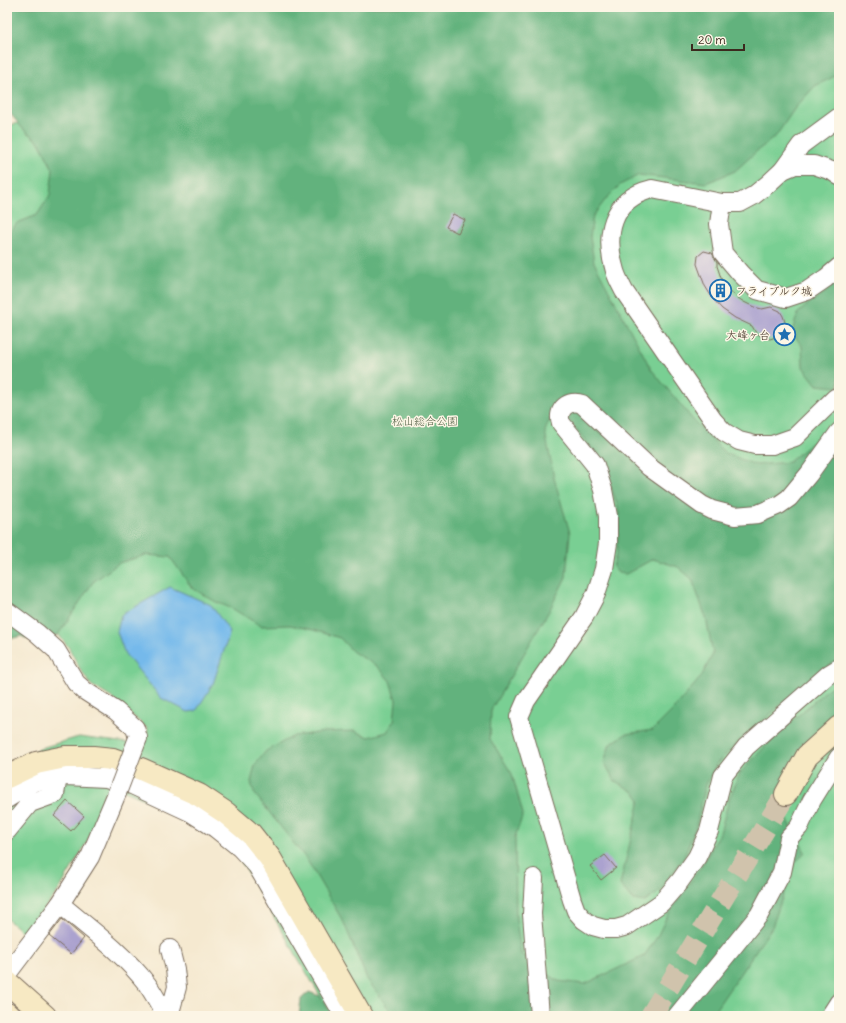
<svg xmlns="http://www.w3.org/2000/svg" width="846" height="1023" font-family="Delius,'Klee One',sans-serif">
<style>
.green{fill:#79cf93;stroke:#5a7c58}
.forest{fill:#62b27d;stroke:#4e6e4e}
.water{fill:#75b9eb;stroke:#587284}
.building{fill:#aba2cf}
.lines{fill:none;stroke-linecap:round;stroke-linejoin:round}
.secondary-tunnel{stroke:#d0c3ac;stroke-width:22;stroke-dasharray:22 11;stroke-linecap:butt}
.street-casing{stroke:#7c6d5c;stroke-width:20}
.secondary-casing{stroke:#7c6d5c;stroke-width:24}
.street{stroke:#fff;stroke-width:18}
.secondary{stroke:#f7e9c3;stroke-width:22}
.street-bridge-casing{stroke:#7c6d5c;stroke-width:20;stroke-linecap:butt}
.street-bridge{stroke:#fff;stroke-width:18}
.labels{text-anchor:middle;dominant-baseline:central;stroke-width:3;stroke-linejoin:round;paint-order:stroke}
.poi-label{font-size:11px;fill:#3b2a1e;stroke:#fcf5e5;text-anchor:start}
.park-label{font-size:11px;fill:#4e5c41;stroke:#fcf5e5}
</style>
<rect width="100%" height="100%" fill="#fcf5e5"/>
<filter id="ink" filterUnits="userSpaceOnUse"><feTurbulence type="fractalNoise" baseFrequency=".025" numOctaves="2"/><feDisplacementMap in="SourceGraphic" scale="8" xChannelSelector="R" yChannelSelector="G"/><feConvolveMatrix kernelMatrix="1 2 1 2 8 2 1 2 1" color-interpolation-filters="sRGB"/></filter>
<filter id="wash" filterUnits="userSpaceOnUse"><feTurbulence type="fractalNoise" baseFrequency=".012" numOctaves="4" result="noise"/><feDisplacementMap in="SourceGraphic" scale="16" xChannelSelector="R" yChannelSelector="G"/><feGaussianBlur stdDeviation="0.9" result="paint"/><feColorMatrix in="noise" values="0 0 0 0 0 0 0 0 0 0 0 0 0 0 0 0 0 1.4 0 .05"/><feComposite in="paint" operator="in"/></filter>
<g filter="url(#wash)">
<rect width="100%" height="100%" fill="#f5e9d0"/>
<polygon class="green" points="25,7 839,7 839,990 822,1016 332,1016 238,856 185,816 113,786 86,844 59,890 24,934 7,919 7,764 44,747 79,737 144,745 148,729 112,698 91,685 80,669 69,648 46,619 7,585 7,126 18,123 24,130 39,142 53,169 68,173"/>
<g class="forest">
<polygon points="7,7 839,7 839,74 815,86 795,108 776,136 757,151 735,171 706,183 639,175 620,185 606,199 593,216 590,237 594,262 651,369 694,421 725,453 756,465 789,462 839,419 839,659 814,676 745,736 717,763 706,785 696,826 684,857 660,891 645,902 633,900 620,885 640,800 634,792 615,781 604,762 610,744 626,734 653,730 672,711 701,677 713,654 706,618 692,579 678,567 653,559 626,574 618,573 613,567 617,551 620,513 603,463 567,417 550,419 545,431 554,478 570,533 566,577 549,611 491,710 490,739 512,774 523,814 515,837 516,919 521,954 558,981 585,984 644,956 657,937 666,918 701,867 720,833 729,799 740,773 776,735 829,688 839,682 839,733 786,789 783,811 805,852 794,864 772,927 711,1016 394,1016 367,979 344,923 307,860 254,793 251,782 255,765 266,751 294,736 324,732 355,731 369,737 387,732 394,721 396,700 390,681 377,666 353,652 340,638 313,630 290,625 261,626 233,609 216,602 192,588 170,557 146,555 119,563 93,582 58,635 42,641 34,642 21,636 7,640 7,235 17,223 37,215 50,195 53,169 39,142 24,130 7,110"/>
<polygon points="839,277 839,386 836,387 817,385 803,367 802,346 796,338 793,328 798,313 811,302 826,292"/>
<polygon points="309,992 320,996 332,1016 299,1016 301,999"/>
</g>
<polygon class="water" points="170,587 211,605 230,632 213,684 196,711 188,712 161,698 125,654 117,632 121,615"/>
<g id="blocks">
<g class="building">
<polygon points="453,214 465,220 458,233 446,227"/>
<polygon points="704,251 712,253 717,262 717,266 721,278 727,287 735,296 744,302 754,307 762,309 771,307 780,311 783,316 785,322 783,331 779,336 770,339 762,337 756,333 752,326 735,318 722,309 713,299 705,286 697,264 698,256"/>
<polygon points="67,801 84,816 71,831 54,816"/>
<polygon points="605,855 616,868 601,880 590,866"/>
<polygon points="62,919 84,938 71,954 49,936"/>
</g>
</g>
</g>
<g filter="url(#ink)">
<use href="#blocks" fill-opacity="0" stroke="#7c6d5c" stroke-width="1"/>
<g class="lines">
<polyline class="secondary-tunnel" points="651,1016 786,794"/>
<defs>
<g id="street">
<polyline points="783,170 801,145 839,117"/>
<path d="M839,176L832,171L814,165H795L783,170L768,184L753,196L740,203H722L652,189C611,199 604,235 615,271C617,278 621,285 624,291L713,420L724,432L739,441L755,445H772L795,437L835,398L839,400"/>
<polyline points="722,203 719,224 723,253 740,273 757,290 786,298 807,291 826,278 839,267"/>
<path d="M839,432L809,474L789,498L779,505L758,514L735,516L712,510L702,505L649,467L582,404C569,399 556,409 561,423L595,465L603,490L608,516V543L604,569L596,594L584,617L526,701L519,717L572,900L576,911L584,920L593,926L604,929H616L627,926L661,903L680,881L697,857L709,831L723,776L746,747L829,674L839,668"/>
<polyline points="7,611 37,633 56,650 76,683 85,691 116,711 135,728 138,738"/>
<polyline points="7,799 34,782 66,776 106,778 132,785 190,812 215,828 240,848 257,866 344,1016"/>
<polyline points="7,831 30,803 55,794 58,777"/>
<polyline points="534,878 532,914 540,1016"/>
<path d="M60,904C90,929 123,953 147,984C154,994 160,1005 166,1016"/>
<polyline points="7,974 60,904 90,857 117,793"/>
<polyline points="169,1016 177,987 175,969 170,949"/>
<polyline points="677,1016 759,915 782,872 789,838 799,827 812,800 839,757"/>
<polyline points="830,1016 839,1002"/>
</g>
<g id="secondary">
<polyline points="7,777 36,763 65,757 93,757 113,759 141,769 199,795 226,813 251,834 270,858 361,1016"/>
<polyline points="786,794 807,756 839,727"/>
<polyline points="7,982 45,1016"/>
<polyline points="7,1014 9,1016"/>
</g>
</defs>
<use href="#street" class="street-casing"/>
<use href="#secondary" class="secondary-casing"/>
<use href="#street" class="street"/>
<use href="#secondary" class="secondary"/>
<defs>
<polyline id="street-bridge" points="117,793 138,738"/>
</defs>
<use href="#street-bridge" class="street-bridge-casing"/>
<use href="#street-bridge" class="street-bridge"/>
</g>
</g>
<defs>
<symbol id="building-ring" viewBox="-11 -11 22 22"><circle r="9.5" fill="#fcf5e5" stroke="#1f6fb2" stroke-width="1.5"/><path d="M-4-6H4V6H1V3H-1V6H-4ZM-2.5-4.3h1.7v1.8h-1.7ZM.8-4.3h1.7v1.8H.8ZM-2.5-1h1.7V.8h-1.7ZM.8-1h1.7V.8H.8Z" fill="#1f6fb2"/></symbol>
<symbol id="sight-ring" viewBox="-11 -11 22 22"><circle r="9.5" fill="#fcf5e5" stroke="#1f6fb2" stroke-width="1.5"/><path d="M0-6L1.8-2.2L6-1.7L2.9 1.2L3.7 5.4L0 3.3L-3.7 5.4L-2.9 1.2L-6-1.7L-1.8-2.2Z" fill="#1f6fb2"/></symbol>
</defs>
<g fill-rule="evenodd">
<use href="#building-ring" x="708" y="278" width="25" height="25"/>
<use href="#sight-ring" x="772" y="322" width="25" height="25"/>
</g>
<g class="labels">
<g class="poi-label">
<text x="736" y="291">フライブルク城</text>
<text x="770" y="335" text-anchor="end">大峰ヶ台</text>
</g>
<g class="park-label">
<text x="425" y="421">松山総合公園</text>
</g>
</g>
<rect width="846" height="1023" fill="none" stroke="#fcf5e5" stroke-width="24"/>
<path d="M692 44v6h52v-6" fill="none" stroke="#3b2a1e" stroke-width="2"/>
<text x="698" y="44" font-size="12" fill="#3b2a1e" stroke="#fcf5e5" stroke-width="3" paint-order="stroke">20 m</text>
</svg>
